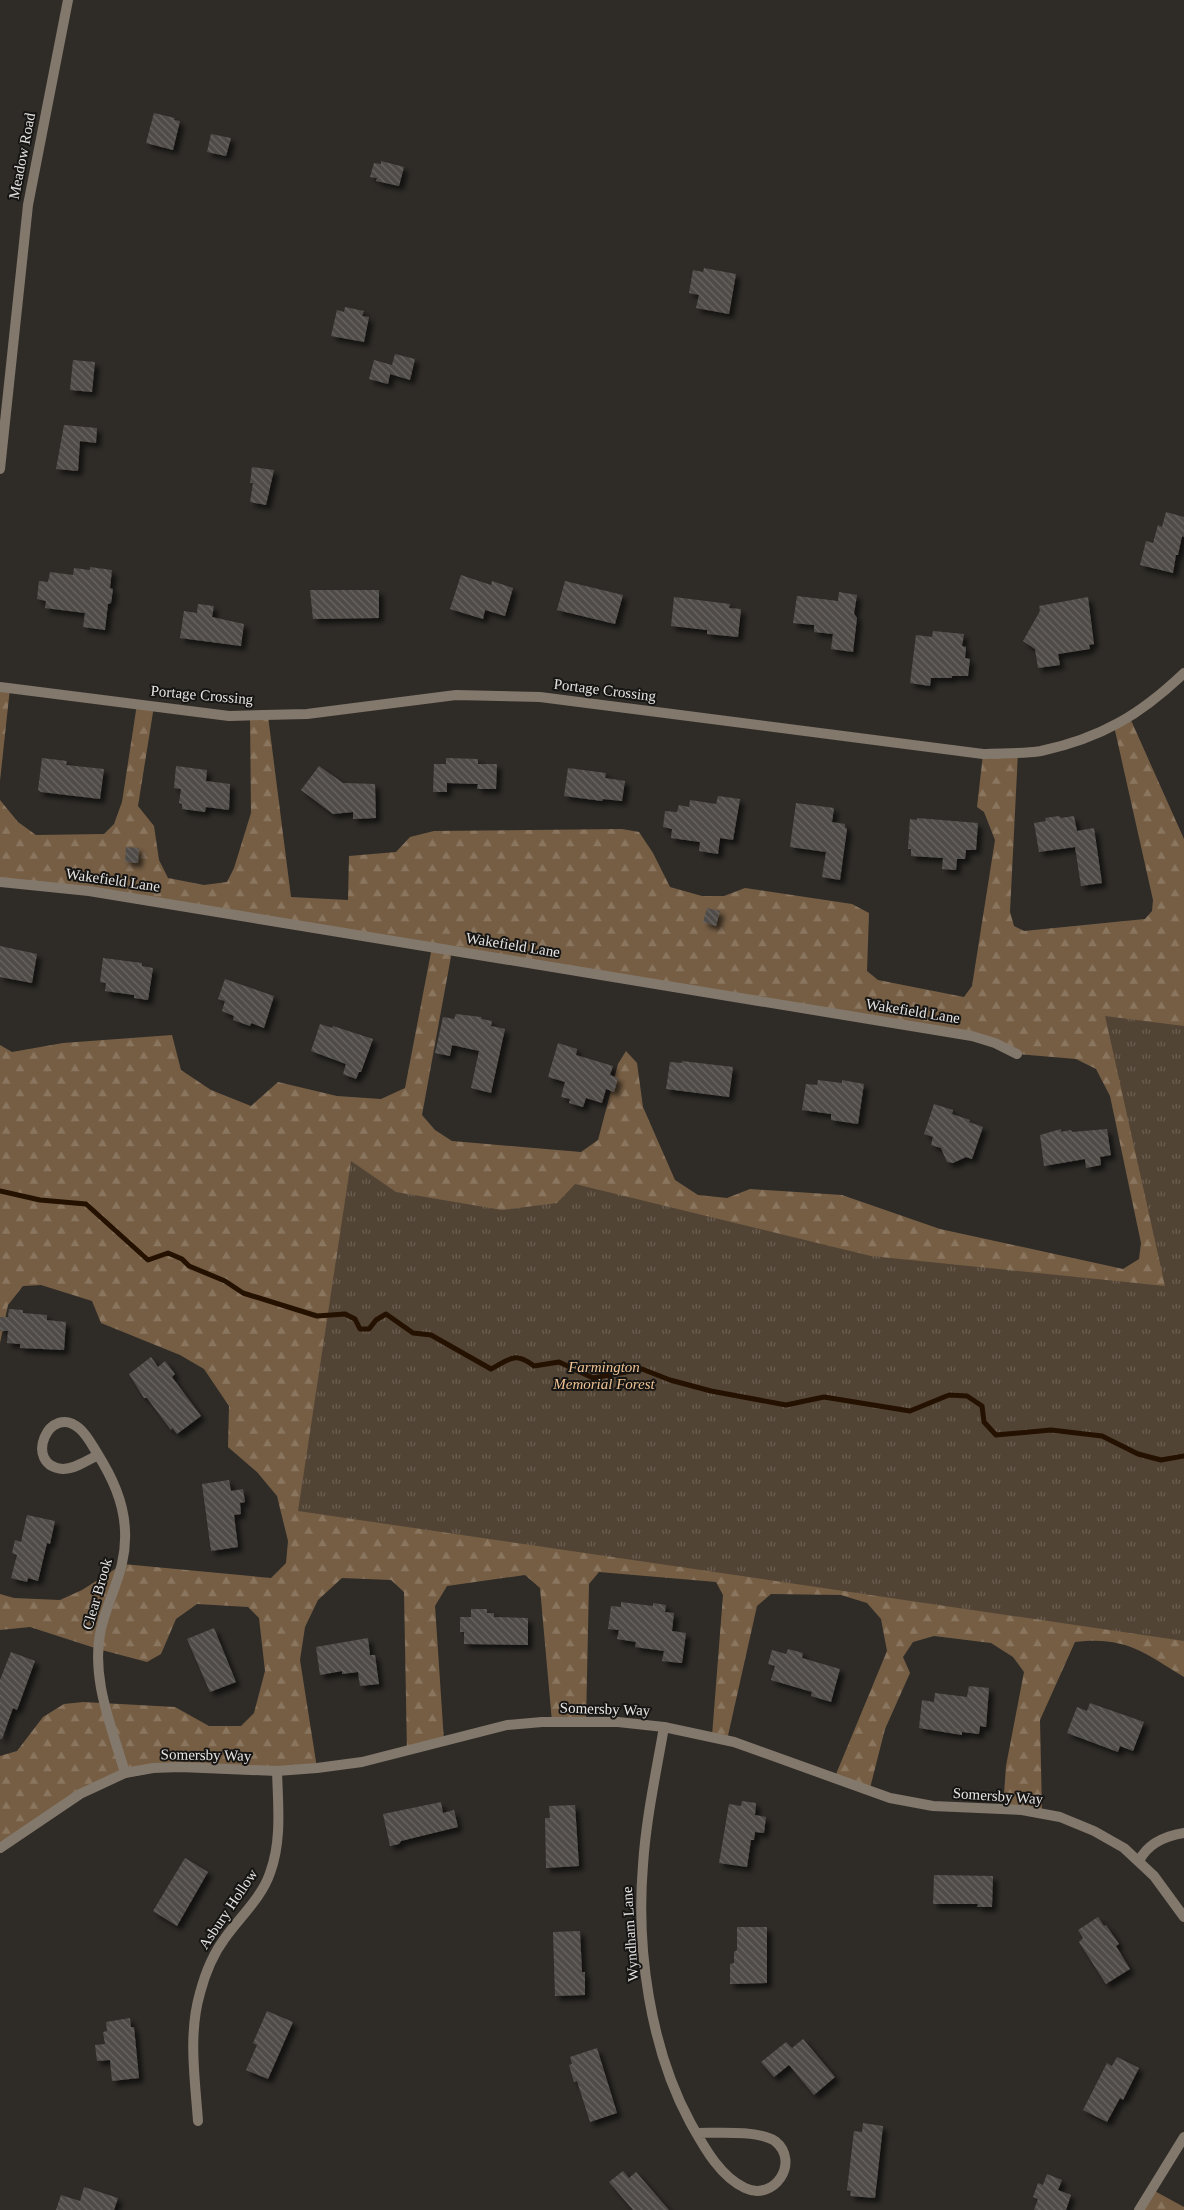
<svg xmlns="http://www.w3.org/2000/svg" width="1184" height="2210" font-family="Georgia,serif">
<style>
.forest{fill:url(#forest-firs);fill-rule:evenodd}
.park{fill:url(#park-tufts)}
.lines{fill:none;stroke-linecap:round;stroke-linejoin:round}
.stream{stroke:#251100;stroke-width:5}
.building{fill:url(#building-back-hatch);filter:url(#shadow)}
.minor{stroke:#83786c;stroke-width:10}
.tertiary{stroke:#83786c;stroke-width:10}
.labels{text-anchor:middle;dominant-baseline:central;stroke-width:4;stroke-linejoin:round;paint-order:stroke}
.street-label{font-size:15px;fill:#e6e4e2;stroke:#161513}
.park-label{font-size:15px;font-style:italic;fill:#efc394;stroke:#161513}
</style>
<defs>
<pattern id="forest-firs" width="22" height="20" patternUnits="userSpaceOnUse" patternTransform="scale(1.25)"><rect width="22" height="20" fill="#765e44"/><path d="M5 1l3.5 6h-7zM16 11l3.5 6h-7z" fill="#8a755f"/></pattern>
<pattern id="park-tufts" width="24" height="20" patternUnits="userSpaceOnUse" patternTransform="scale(1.25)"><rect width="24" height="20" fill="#524435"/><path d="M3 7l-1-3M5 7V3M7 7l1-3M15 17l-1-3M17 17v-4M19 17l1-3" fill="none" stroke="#6b5f52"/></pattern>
<pattern id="building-back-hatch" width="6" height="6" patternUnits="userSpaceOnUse" patternTransform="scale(1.25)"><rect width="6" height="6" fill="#504c48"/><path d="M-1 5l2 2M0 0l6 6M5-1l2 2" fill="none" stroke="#696662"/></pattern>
<filter id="shadow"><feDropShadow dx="4.5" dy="4.5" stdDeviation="2.5" flood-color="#0009"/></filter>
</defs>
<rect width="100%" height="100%" fill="#2f2c28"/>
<g class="forest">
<polygon points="0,687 10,688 0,781"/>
<path d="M137,704L154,706L138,806L154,826L159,860L168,878L204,885L227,882L234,868L251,813L250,716H268L291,897L348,900L349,856L396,852L410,837L434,831L622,829L639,832L653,853L670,887L702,896H724L745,888L852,904L869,913L867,971L878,980L964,997L972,986L995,840L984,812L977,807L983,754L1018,752L1010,912L1014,926L1024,931L1145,919L1152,911L1153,900L1114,726L1130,718L1184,839V1677C1143,1652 1125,1636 1075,1642L1040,1720L1042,1812L1003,1809L1006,1766L1024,1672L1013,1657L991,1643L934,1636L913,1642L903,1657L910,1673L885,1729L869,1792L834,1779L887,1651L881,1619L867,1603L841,1595L771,1594L757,1606L727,1740L712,1736L723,1595L716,1582L599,1572L589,1584L586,1722H552L540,1588L525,1575L447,1586L435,1606L444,1741L407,1752L404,1592L391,1580L342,1578L318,1600L305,1627L300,1660L317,1768L180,1767L104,1782L0,1848V1756L17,1751L43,1717L64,1704L83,1702L175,1707L209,1726H241L254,1713L265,1671L259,1618L248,1607L197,1604L176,1619L161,1654L147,1662L98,1649L30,1627L0,1630V1594L14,1598L60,1600L82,1590L123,1564L271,1578L286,1563L288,1541L277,1496L257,1472L228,1447L229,1406L204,1369L180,1355L101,1323L92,1301L41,1285L23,1286L8,1305L0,1343V1045L12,1052L63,1043L172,1035L181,1070L211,1090L251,1106L278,1082L337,1096L381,1099L405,1088L432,947L0,882V800L18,822L36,835L104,834L114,824L122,802ZM452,951L995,1043L1017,1054L1076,1059L1096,1069L1110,1096L1141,1243L1139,1259L1123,1269L940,1229L842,1195L750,1189L727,1198L698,1195L675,1180L643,1107L637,1063L626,1051L618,1064L598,1140L581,1152L452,1141L435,1130L422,1115Z"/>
<polygon points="1151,2189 1184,2207 1184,2210 1139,2210"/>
</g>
<polygon class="park" points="1105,1016 1184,1026 1184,1641 298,1511 351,1161 396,1192 502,1210 557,1203 575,1184 871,1256 1165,1286"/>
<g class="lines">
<path class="stream" d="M0,1191L40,1200L86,1204L148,1260L168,1253L182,1259L189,1266L225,1281L243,1293L317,1316L345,1314L355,1319L360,1329H369L376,1320L386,1314L413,1333L431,1335L491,1369C510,1359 515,1351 534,1366L559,1362L593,1378L642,1369L670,1380L711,1391L786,1405L824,1397L910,1411L949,1395L967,1396L982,1406L984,1422L996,1435L1051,1430L1102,1436L1138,1454L1161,1460L1184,1456"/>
</g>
<g class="building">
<polygon points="154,113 175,118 174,120 180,121 173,150 146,143"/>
<polygon points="211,134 231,138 226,156 207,152"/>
<polygon points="381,161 404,167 399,186 376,181 377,178 370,177 374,163 381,164"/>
<polygon points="704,268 736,274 729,314 696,308 699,295 689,293 693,270 703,272"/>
<polygon points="345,307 364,311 362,316 369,317 364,342 331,336 337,310 344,312"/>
<polygon points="395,354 415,359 410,380 390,374 388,384 369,379 374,360 392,365"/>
<polygon points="73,360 95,362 92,392 70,390"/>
<polygon points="64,425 97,428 96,443 80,441 78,471 56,469"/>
<polygon points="252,467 274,470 266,505 250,502 253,483 250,483"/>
<polygon points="1166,512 1184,517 1184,537 1182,536 1178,555 1176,555 1173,573 1140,565 1146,541 1153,543 1158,525 1162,527"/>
<polygon points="90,567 112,570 110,588 113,589 111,603 108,604 105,630 83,627 85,613 45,608 46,601 37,599 39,581 48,582 50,572 73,575 74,568 90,570"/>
<polygon points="461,575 491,585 492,581 513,588 505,616 485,610 483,619 450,609"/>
<polygon points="565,581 623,595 615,624 557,610"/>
<polygon points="310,590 379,590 379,618 313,619"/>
<polygon points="839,592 857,595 854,614 857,618 853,652 831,649 833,634 814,632 814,625 793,623 797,596 838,601"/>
<polygon points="674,597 730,604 729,608 741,609 738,637 707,634 707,630 671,626"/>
<polygon points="1088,597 1094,644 1089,645 1090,649 1058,654 1060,665 1038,668 1035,649 1023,641 1040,611 1039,606"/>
<polygon points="198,604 214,606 212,617 244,624 241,646 180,638 184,611 197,613"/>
<polygon points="933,631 964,634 962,646 966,647 965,658 970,659 968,676 952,676 952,678 931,678 930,686 910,683 916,635 932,637"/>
<polygon points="42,758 67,761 66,765 104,769 100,799 41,792 38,790"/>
<polygon points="446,758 478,759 478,764 497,764 496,789 477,789 478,784 447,783 447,792 433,792 434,764 446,764"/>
<polygon points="176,766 207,770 206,781 230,784 229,810 206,807 205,812 182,809 182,804 179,803 181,789 174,788"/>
<polygon points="319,766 343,783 375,784 376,818 353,819 353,812 333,814 301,790"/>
<polygon points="568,768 606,773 605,778 625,781 622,801 603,799 602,801 564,796"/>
<polygon points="718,796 740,799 733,840 720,838 718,854 699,851 700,842 671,838 672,829 663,827 665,811 677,812 679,805 689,807 690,800 716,804"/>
<polygon points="796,803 834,808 832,822 845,824 845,827 847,829 840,880 822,877 826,852 790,847"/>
<polygon points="1059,816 1061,818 1074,816 1077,831 1094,828 1102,883 1081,886 1075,847 1039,852 1034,823 1046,821 1045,818"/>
<polygon points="917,818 978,823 976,850 966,850 965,859 957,859 956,870 942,869 943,858 911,856 911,849 908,849 910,819 917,820"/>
<polygon points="126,847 139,848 138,863 125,862"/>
<polygon points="707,908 720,911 716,926 703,922"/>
<polygon points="0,946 37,954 32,983 0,977"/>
<polygon points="103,958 142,963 142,966 153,968 148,1000 134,998 134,995 105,991 106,983 100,982"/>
<polygon points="225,979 274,996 264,1028 251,1023 250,1026 233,1020 234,1016 222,1011 225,1001 218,999"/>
<polygon points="456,1014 481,1017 482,1019 492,1021 491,1026 505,1029 491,1093 471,1088 479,1051 452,1045 450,1056 435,1053 443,1017 454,1019"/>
<polygon points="320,1024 332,1028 333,1026 373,1039 361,1072 359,1072 356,1079 343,1074 346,1064 311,1051"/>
<polygon points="558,1043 577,1049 576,1055 613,1066 610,1075 618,1078 614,1092 606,1089 602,1103 586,1098 583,1107 569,1103 570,1099 561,1097 565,1082 548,1077"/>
<polygon points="682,1061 733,1067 729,1097 666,1089 670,1062 682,1063"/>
<polygon points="818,1080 842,1083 842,1080 864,1084 858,1124 831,1120 831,1114 802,1110 806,1084 817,1085"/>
<polygon points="934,1104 953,1110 952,1114 970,1120 969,1122 983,1127 972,1159 966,1157 953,1163 947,1162 941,1148 931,1145 933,1137 924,1134"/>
<polygon points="1061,1129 1061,1132 1071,1130 1072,1132 1107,1129 1111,1155 1100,1157 1101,1165 1086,1168 1085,1159 1044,1166 1040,1135"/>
<polygon points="9,1309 23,1310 23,1313 47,1315 47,1320 66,1322 64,1350 20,1348 20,1344 7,1343 8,1331 0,1331 0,1317 8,1317"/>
<polygon points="151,1357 158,1367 165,1361 175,1374 172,1377 201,1416 177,1434 172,1428 171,1430 147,1398 144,1398 129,1374"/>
<polygon points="229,1480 231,1491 243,1489 245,1502 240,1503 241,1514 234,1515 238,1547 211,1551 202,1484"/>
<polygon points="27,1515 55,1521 50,1544 47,1543 38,1581 28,1578 27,1582 11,1578 17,1555 12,1553 15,1540 21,1542"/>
<polygon points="621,1602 653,1606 653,1603 666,1605 665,1612 674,1613 672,1631 686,1633 682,1663 662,1661 664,1651 635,1647 636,1642 617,1639 619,1630 608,1629 611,1606 621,1607"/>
<polygon points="471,1609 487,1609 487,1613 494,1613 494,1617 528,1618 528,1645 464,1644 464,1632 460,1632 460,1617 471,1617"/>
<polygon points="214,1628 236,1682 210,1692 187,1639"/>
<polygon points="368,1638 370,1655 375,1655 379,1684 360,1686 358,1672 342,1674 342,1671 320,1675 316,1647"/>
<polygon points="788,1649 803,1653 802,1658 840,1669 831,1702 811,1696 812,1692 771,1680 775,1666 768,1664 772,1650 786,1654"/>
<polygon points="11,1652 35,1661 17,1710 13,1708 2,1739 0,1739 0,1680"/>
<polygon points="969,1686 989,1688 986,1727 980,1726 979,1734 962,1732 962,1735 919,1728 922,1700 934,1702 935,1693 967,1697"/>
<polygon points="1090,1703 1144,1722 1133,1751 1120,1746 1118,1752 1067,1733 1077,1707 1087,1711"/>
<polygon points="742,1801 756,1803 755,1815 766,1817 764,1833 755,1832 754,1840 751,1840 747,1867 719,1863 729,1804 741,1806"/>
<polygon points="441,1802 443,1813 454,1810 458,1827 401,1841 399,1844 390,1846 383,1814"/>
<polygon points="575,1805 579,1866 546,1868 545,1818 550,1818 549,1806"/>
<polygon points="185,1858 208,1872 177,1926 153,1911"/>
<polygon points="934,1875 993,1876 992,1907 977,1907 978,1904 933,1904"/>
<polygon points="1098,1917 1104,1926 1106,1925 1119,1944 1116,1946 1130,1969 1106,1984 1079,1942 1083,1938 1078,1930"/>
<polygon points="737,1927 767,1927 767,1983 730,1984 730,1964 734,1963 734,1952 737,1950"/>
<polygon points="580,1931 582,1972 585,1972 585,1995 555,1996 553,1932"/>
<polygon points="267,2011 293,2022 268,2079 246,2070 257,2045 253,2043"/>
<polygon points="130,2018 131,2027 134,2027 139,2078 112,2081 110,2060 97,2061 95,2045 105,2044 103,2032 107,2031 106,2022"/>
<polygon points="803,2039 835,2077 814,2095 789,2065 774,2077 761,2062 786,2042 792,2048"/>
<polygon points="597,2048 617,2113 590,2122 577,2081 574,2082 569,2065 572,2064 570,2057"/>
<polygon points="1117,2057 1139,2068 1123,2100 1120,2098 1107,2122 1083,2110 1107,2063 1112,2066"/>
<polygon points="863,2123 883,2126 875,2198 850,2196 851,2191 847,2190 854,2131 862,2132"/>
<polygon points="623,2171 629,2178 636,2172 669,2210 633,2210 609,2182"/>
<polygon points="1047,2174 1062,2180 1058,2190 1071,2195 1066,2210 1034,2210 1038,2199 1033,2197 1038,2183 1043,2185"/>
<polygon points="84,2187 118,2198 114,2210 56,2210 61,2195 80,2201"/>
</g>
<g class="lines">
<g class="minor">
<path d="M0,687L229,716L307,714L456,695L540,697L983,754C1002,753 1022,754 1041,751C1101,738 1140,715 1184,673"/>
<polyline points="0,882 89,891 972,1036 995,1043 1017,1054"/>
<path d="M98,1455C88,1460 75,1469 63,1469C22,1466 49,1401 80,1429C87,1435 92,1445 97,1453C112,1477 124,1502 125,1531C127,1570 109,1594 101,1629C90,1678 112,1727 125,1773"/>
<path d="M664,1727C656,1773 646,1819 643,1865C636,1948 650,2048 690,2122C703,2145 719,2176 745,2188C774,2202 801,2162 775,2141C759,2130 716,2133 697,2133"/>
<polyline points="0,1848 80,1794 125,1773 153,1768 180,1767 277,1771 317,1768 362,1762 507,1725 542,1722 618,1722 664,1727 734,1742 890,1798 933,1806 1022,1810 1060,1817 1094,1831 1124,1848 1154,1876 1184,1917"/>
<path d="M1139,1861C1148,1843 1165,1836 1184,1833"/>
<path d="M198,2121C195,2079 188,2034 200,1993C205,1974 213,1954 225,1938C240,1917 262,1897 270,1873C282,1841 278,1805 277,1771"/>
<polyline points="1139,2210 1184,2137"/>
</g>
<polyline class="tertiary" points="0,469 28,205 68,0"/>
</g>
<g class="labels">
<g class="street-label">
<text transform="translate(22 156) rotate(-79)">Meadow Road</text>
<text transform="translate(605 690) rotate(7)">Portage Crossing</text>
<text transform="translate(202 695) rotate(5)">Portage Crossing</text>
<text transform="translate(113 880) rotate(8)">Wakefield Lane</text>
<text transform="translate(513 945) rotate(9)">Wakefield Lane</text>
<text transform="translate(913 1011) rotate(9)">Wakefield Lane</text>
<text transform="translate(97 1594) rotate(-74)">Clear Brook</text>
<text transform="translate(605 1709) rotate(2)">Somersby Way</text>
<text transform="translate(206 1755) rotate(1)">Somersby Way</text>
<text transform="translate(998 1796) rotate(4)">Somersby Way</text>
<text transform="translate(228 1909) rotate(-56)">Asbury Hollow</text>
<text transform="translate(630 1934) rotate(-94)">Wyndham Lane</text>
</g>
<g class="park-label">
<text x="604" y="1367">Farmington<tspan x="604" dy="17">Memorial Forest</tspan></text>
</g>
</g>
</svg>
